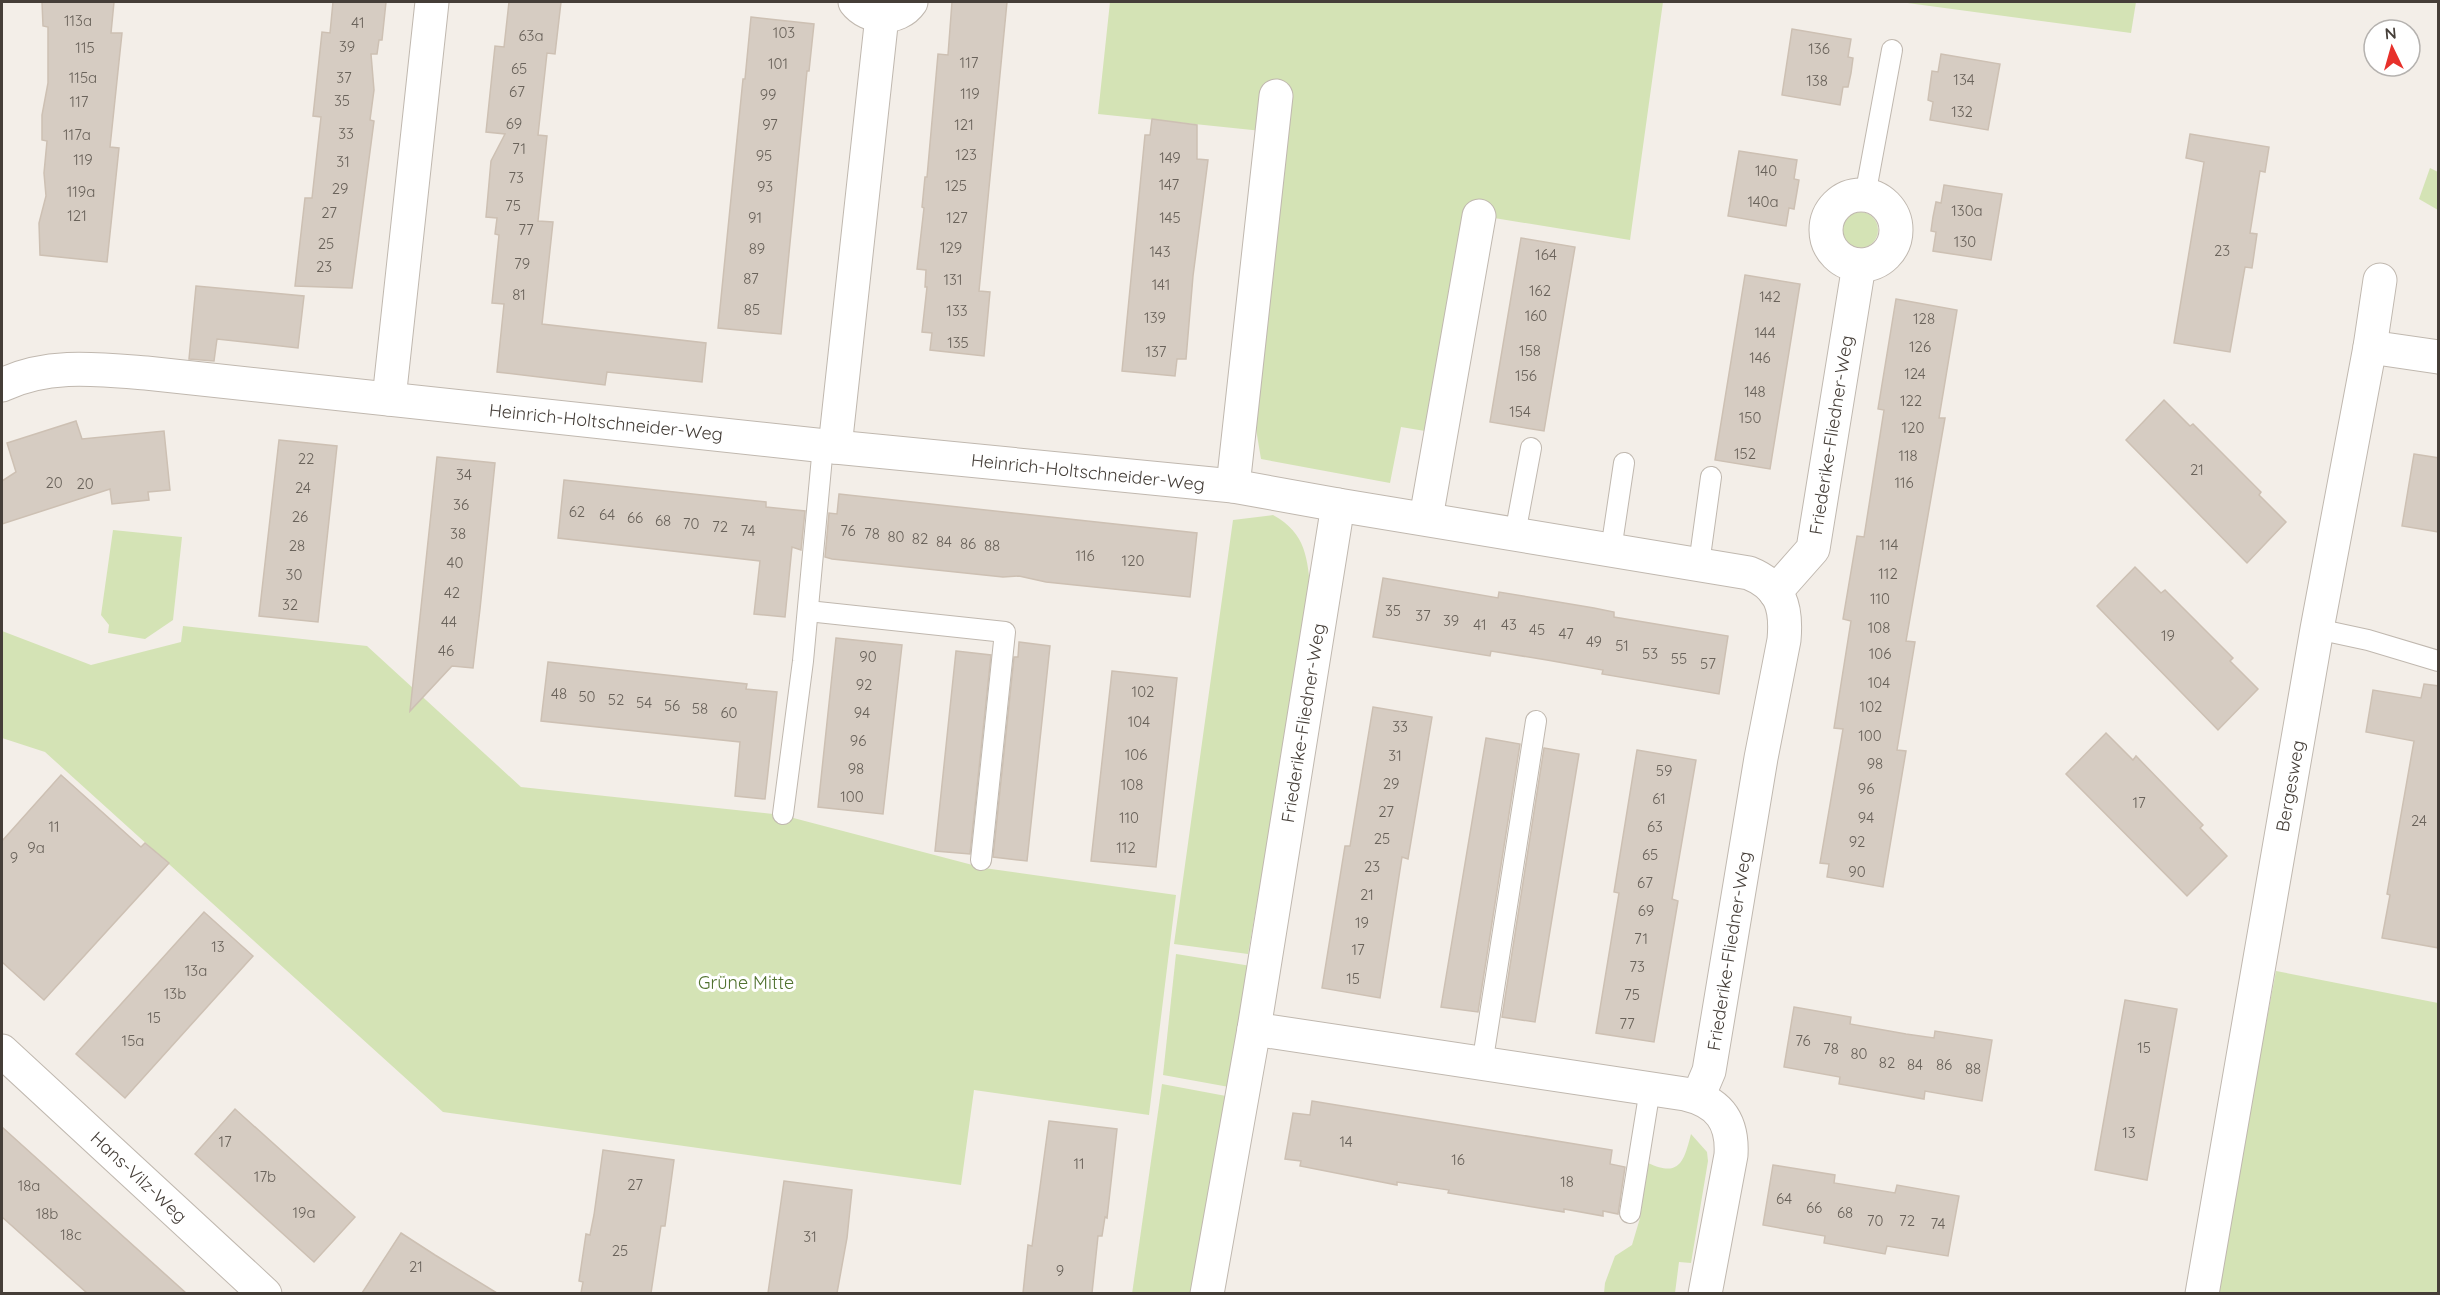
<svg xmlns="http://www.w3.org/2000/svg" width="2440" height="1295" font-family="Quicksand,sans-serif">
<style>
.green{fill:#d4e3b5}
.building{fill:#d6ccc2;stroke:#cdc0b3;stroke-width:1.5}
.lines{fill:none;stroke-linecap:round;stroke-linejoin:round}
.lane-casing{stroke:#c0b8af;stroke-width:22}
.street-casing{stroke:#c0b8af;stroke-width:35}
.lane{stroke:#fff;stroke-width:20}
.street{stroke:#fff;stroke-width:33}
.labels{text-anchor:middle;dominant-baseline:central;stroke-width:6;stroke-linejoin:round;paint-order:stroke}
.number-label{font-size:15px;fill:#69625a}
.street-label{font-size:18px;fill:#453e38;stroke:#fff}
.park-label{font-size:18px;fill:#517230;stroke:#fff}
</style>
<rect width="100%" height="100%" fill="#f3eee8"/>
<g class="green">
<polygon points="1110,2 1663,2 1630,240 1482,216 1437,433 1401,427 1390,483 1261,459 1251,399 1262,131 1098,114"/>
<polygon points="1900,2 2136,2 2131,33"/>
<polygon points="2430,168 2438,172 2438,210 2419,199"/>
<circle cx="1860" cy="230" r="18"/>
<path d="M1273,515C1307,534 1307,558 1311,593L1248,954L1174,944L1233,520Z"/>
<polygon points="113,530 182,537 173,620 145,639 108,633 109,625 101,615"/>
<polygon points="183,626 367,646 521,787 782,815 984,868 1176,895 1149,1115 974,1090 961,1185 443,1112 45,752 2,738 2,631 91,665 181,642"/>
<polygon points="1176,954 1251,966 1229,1087 1163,1075"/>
<polygon points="2276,971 2438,1003 2438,1293 2215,1294"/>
<polygon points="1162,1084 1226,1096 1194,1293 1132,1294"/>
<path d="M1691,1134L1707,1152L1708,1161L1691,1263L1679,1262L1675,1293H1604L1605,1283L1615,1256L1632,1245L1640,1218L1648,1163C1680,1178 1684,1161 1691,1134Z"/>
</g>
<g class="building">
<polygon points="42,2 114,2 111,33 122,33 110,147 119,148 107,262 40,255 39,223 46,196 44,173 47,141 42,140 42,115 48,83 48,27 43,26"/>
<polygon points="333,2 386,2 382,40 379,40 377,54 371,54 374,90 370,120 374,121 352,288 295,286 305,198 312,198 321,117 313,116 322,32 330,33"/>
<polygon points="509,2 561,2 555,54 547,53 538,135 547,136 538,221 553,222 542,324 706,343 702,382 607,372 605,385 497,372 504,304 492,303 499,235 495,234 497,218 486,217 491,161 505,134 486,132 495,46 504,47"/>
<polygon points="952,2 1007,2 979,291 990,292 984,356 930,350 932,333 922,332 927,287 925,287 926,270 917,269 924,208 922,207 925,177 927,177 938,54 948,55"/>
<polygon points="751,17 814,24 809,71 807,71 781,334 718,328 743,79 745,79"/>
<polygon points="1792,29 1851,39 1848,57 1853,58 1851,73 1848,87 1843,87 1840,105 1782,95"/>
<polygon points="1941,54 2000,64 1988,130 1930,120 1933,102 1928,100 1932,71 1938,72"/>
<polygon points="1152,119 1197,125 1197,159 1208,160 1193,276 1186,359 1177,359 1175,376 1122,371 1145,135 1150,135"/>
<polygon points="2190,134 2269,147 2265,172 2260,171 2250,233 2257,234 2252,268 2245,267 2230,352 2174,343 2204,162 2186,158"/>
<polygon points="1739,151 1797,160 1794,179 1799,180 1794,209 1789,208 1786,226 1728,216"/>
<polygon points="1944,185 2002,194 1991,260 1933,251 1936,232 1931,231 1933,217 1936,202 1941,203"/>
<polygon points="1521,238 1575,247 1544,431 1490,422"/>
<polygon points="1745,275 1800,284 1770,469 1715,460"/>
<polygon points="196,286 304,296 298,348 217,339 214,361 189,359"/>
<polygon points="1896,299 1957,310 1939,418 1945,418 1906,641 1915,642 1897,750 1906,751 1883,887 1827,877 1829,864 1820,863 1843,729 1834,728 1851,621 1843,619 1857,536 1864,537 1884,410 1878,409"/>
<polygon points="2164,400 2190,426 2193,424 2261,492 2259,495 2286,522 2247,563 2126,440"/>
<polygon points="76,421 82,439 164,431 170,490 148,492 149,500 112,504 110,489 2,524 2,481 16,472 7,443"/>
<polygon points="279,440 337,446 318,622 259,616"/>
<polygon points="2414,454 2439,458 2439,532 2402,526"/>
<polygon points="437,457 495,463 480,609 473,668 452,666 410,711"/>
<polygon points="564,480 766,502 766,507 805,511 801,550 792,547 785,617 754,614 760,561 558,538"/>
<polygon points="839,494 1197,533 1190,597 1046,582 1019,576 1003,577 832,559 825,557 829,513 837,514"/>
<polygon points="2135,567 2161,593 2165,590 2233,658 2230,661 2258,689 2218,730 2097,606"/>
<polygon points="1383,578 1498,598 1499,592 1594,608 1614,612 1614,617 1728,636 1719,694 1602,674 1603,670 1547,660 1491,651 1490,656 1373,637"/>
<polygon points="836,638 902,645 883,814 818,807"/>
<polygon points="1019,642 1050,646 1027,861 993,857 1014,657 1018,657"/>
<polygon points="956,651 991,655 970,854 935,851"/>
<polygon points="548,662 747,684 746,689 777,692 765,799 735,796 740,742 541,721"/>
<polygon points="1112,671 1177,678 1156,867 1091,861"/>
<polygon points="2424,684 2439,686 2439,948 2382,938 2390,895 2387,894 2414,741 2366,732 2373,690 2421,698"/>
<polygon points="1373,707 1432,717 1408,859 1402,857 1380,998 1322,988 1345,846 1350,846"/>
<polygon points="2106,733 2133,760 2136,756 2203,825 2200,828 2227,856 2187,896 2066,774"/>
<polygon points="1486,738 1520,744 1478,1012 1441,1007"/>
<polygon points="1544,748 1579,754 1535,1022 1502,1017"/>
<polygon points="1637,750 1696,760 1672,899 1678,901 1654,1042 1596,1033 1619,893 1614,892"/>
<polygon points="61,775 141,847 145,843 169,863 44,1000 2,962 2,841"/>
<polygon points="204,912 253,956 125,1098 76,1054"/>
<polygon points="2125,1000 2177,1009 2147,1180 2095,1170"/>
<polygon points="1794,1007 1851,1017 1850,1024 1906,1034 1934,1038 1935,1031 1992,1040 1982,1101 1925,1091 1924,1099 1868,1089 1839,1084 1840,1077 1784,1067"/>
<polygon points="1312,1101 1612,1150 1610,1164 1625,1167 1618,1214 1603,1211 1603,1216 1564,1209 1564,1212 1448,1193 1449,1190 1397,1182 1397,1185 1300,1166 1301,1161 1285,1159 1293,1113 1310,1115"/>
<polygon points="235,1109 355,1217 314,1262 195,1154"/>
<polygon points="1049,1121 1117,1129 1107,1218 1105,1217 1102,1236 1098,1236 1092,1293 1023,1293 1028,1245 1032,1246"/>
<polygon points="2,1127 95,1211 186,1293 87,1293 2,1217"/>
<polygon points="603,1150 674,1160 665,1226 661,1226 651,1293 581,1293 583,1282 579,1281 586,1234 590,1235 594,1215"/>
<polygon points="1773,1165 1835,1175 1834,1183 1895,1193 1897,1185 1959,1196 1948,1256 1887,1246 1885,1254 1824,1243 1825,1236 1763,1225"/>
<polygon points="784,1181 852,1190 847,1238 837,1293 768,1293"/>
<polygon points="401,1233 435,1255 497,1293 362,1293"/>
</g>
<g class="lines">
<defs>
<g id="lane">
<polyline points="1865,196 1892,50"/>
<polyline points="1515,534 1531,448"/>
<polyline points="1611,550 1624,463"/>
<polyline points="1699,564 1711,477"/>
<polyline points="808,611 1005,632 981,860"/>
<polyline points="2317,629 2368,640 2438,661"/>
<polyline points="783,814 803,661 823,446"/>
<polyline points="1482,1065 1536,721"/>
<polyline points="1630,1213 1650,1089"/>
</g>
<g id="street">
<path d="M855,2C868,19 898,21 911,2"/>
<circle cx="1861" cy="230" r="35"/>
<polyline points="2370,347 2438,357"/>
<path d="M2,385C47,363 97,369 146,373L835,447L1233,486L1338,505"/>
<polyline points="389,399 432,2"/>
<polyline points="835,447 882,16"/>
<polyline points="1233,486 1276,96"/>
<polyline points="1426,518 1479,216"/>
<polyline points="1775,592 1813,549 1859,265"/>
<path d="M1254,1029L1685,1094C1719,1102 1733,1121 1731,1155L1705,1294"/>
<polyline points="2,1051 265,1294"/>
<path d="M1207,1294L1254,1029L1338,505L1749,573C1781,586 1787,607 1784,640L1761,758L1709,1071L1698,1097"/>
<polyline points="2202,1294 2317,629 2370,347 2380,280"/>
</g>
</defs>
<use href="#lane" class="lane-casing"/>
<use href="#street" class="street-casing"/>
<use href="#lane" class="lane"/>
<use href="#street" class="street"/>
</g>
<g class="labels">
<g class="number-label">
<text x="78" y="20">113a</text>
<text x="358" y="22">41</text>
<text x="784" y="32">103</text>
<text x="531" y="35">63a</text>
<text x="347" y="46">39</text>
<text x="85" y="47">115</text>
<text x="1819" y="48">136</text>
<text x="969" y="62">117</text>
<text x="778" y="63">101</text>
<text x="519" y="68">65</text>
<text x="83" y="77">115a</text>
<text x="344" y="77">37</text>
<text x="1964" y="79">134</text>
<text x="1817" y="80">138</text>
<text x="517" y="91">67</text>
<text x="970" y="93">119</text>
<text x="768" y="94">99</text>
<text x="342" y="100">35</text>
<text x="79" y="101">117</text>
<text x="1962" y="111">132</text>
<text x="514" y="123">69</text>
<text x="770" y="124">97</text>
<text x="964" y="124">121</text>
<text x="346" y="133">33</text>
<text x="77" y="134">117a</text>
<text x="519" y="148">71</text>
<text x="966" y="154">123</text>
<text x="764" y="155">95</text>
<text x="1170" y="157">149</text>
<text x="83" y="159">119</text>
<text x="343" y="161">31</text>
<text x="1766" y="170">140</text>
<text x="516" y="177">73</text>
<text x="1169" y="184">147</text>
<text x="956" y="185">125</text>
<text x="765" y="186">93</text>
<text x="340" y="188">29</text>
<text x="81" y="191">119a</text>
<text x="1763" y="201">140a</text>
<text x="513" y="205">75</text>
<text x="1967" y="210">130a</text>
<text x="329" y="212">27</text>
<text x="77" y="215">121</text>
<text x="755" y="217">91</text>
<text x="957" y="217">127</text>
<text x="1170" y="217">145</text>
<text x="526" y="229">77</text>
<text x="1965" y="241">130</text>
<text x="326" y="243">25</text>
<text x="951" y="247">129</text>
<text x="757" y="248">89</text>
<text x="2222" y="250">23</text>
<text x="1160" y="251">143</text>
<text x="1546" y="254">164</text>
<text x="522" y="263">79</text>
<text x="324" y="266">23</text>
<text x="751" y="278">87</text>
<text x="953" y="279">131</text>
<text x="1161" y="284">141</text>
<text x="1540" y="290">162</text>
<text x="519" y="294">81</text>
<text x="1770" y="296">142</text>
<text x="752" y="309">85</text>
<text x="957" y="310">133</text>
<text x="1536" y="315">160</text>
<text x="1155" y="317">139</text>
<text x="1924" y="318">128</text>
<text x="1765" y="332">144</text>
<text x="958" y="342">135</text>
<text x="1920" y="346">126</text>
<text x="1530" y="350">158</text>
<text x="1156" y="351">137</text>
<text x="1760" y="357">146</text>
<text x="1915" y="373">124</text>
<text x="1526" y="375">156</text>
<text x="1755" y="391">148</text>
<text x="1911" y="400">122</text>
<text x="1520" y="411">154</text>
<text x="1750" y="417">150</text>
<text x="1913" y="427">120</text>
<text x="1745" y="453">152</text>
<text x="1908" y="455">118</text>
<text x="306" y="458">22</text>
<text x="2197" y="469">21</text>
<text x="464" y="474">34</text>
<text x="54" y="482">20</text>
<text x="1904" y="482">116</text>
<text x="85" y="483">20</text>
<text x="303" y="487">24</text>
<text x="461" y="504">36</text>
<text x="577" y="511">62</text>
<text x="607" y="514">64</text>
<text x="300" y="516">26</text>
<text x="635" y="517">66</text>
<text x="663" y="520">68</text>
<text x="691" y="523">70</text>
<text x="720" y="526">72</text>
<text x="748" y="530">74</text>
<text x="848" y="530">76</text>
<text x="458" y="533">38</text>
<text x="872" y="533">78</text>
<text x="896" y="536">80</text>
<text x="920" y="538">82</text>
<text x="944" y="541">84</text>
<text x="968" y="543">86</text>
<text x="1889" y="544">114</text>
<text x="297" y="545">28</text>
<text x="992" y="545">88</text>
<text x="1085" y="555">116</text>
<text x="1133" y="560">120</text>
<text x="455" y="562">40</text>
<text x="1888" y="573">112</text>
<text x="294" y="574">30</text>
<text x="452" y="592">42</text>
<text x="1880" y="598">110</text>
<text x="290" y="604">32</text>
<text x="1393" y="610">35</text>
<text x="1423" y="615">37</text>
<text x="1451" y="620">39</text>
<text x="449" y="621">44</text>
<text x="1480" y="624">41</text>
<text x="1509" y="624">43</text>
<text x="1879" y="627">108</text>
<text x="1537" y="629">45</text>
<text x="1566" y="633">47</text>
<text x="2168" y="635">19</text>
<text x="1594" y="641">49</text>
<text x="1622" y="645">51</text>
<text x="446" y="650">46</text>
<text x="1650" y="653">53</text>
<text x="1880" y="653">106</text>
<text x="868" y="656">90</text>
<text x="1679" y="658">55</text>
<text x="1708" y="663">57</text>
<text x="1879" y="682">104</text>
<text x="864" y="684">92</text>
<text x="1143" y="691">102</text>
<text x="559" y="693">48</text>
<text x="587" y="696">50</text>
<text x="616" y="699">52</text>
<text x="644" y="702">54</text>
<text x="672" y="705">56</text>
<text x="1871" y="706">102</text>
<text x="700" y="708">58</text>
<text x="729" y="712">60</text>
<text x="862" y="712">94</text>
<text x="1139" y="721">104</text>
<text x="1400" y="726">33</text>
<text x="1870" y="735">100</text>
<text x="858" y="740">96</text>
<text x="1136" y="754">106</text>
<text x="1395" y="755">31</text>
<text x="1875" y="763">98</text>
<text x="856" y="768">98</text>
<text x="1664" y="770">59</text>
<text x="1391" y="783">29</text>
<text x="1132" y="784">108</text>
<text x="1866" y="788">96</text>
<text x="852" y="796">100</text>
<text x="1659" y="798">61</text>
<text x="2139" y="802">17</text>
<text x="1386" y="811">27</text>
<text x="1129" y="817">110</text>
<text x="1866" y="817">94</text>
<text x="2419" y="820">24</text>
<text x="54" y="826">11</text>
<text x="1655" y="826">63</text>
<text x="1382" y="838">25</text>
<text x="1857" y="841">92</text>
<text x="36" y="847">9a</text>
<text x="1126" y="847">112</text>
<text x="1650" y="854">65</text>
<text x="14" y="857">9</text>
<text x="1372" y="866">23</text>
<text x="1857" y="871">90</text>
<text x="1645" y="882">67</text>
<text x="1367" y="894">21</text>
<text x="1646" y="910">69</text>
<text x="1362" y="922">19</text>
<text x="1641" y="938">71</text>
<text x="218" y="946">13</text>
<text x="1358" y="949">17</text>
<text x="1637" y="966">73</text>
<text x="196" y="970">13a</text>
<text x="1353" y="978">15</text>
<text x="175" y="993">13b</text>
<text x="1632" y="994">75</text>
<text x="154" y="1017">15</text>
<text x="1627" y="1023">77</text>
<text x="133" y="1040">15a</text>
<text x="1803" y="1040">76</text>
<text x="2144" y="1047">15</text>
<text x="1831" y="1048">78</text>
<text x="1859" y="1053">80</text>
<text x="1887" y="1062">82</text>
<text x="1915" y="1064">84</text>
<text x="1944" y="1064">86</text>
<text x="1973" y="1068">88</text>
<text x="2129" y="1132">13</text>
<text x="225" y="1141">17</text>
<text x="1346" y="1141">14</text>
<text x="1458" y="1159">16</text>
<text x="1079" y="1163">11</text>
<text x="265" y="1176">17b</text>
<text x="1567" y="1181">18</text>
<text x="635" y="1184">27</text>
<text x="29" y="1185">18a</text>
<text x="1784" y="1198">64</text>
<text x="1814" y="1207">66</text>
<text x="304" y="1212">19a</text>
<text x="1845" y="1212">68</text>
<text x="47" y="1213">18b</text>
<text x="1875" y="1220">70</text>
<text x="1907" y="1220">72</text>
<text x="1938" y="1223">74</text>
<text x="71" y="1234">18c</text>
<text x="810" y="1236">31</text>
<text x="620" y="1250">25</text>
<text x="416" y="1266">21</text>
<text x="1060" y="1270">9</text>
</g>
<g class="street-label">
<text transform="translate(606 422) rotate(6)">Heinrich-Holtschneider-Weg</text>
<text transform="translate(1831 435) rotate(-81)">Friederike-Fliedner-Weg</text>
<text transform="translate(1088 472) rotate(6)">Heinrich-Holtschneider-Weg</text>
<text transform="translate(1303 723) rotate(-81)">Friederike-Fliedner-Weg</text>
<text transform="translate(2290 786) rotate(-80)">Bergesweg</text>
<text transform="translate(1729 951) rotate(-81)">Friederike-Fliedner-Weg</text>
<text transform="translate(139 1177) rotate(43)">Hans-Vilz-Weg</text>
</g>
<g class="park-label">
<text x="746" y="982">Grüne Mitte</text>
</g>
</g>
<rect width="2440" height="1295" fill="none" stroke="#453e38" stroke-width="6"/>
<g transform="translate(2392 48) rotate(355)"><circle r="28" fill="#ffffff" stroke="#b5b2af" stroke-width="1.5"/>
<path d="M0-4.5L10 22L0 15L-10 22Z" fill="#e7312b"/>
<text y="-9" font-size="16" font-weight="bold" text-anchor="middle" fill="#453e38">N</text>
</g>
</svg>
